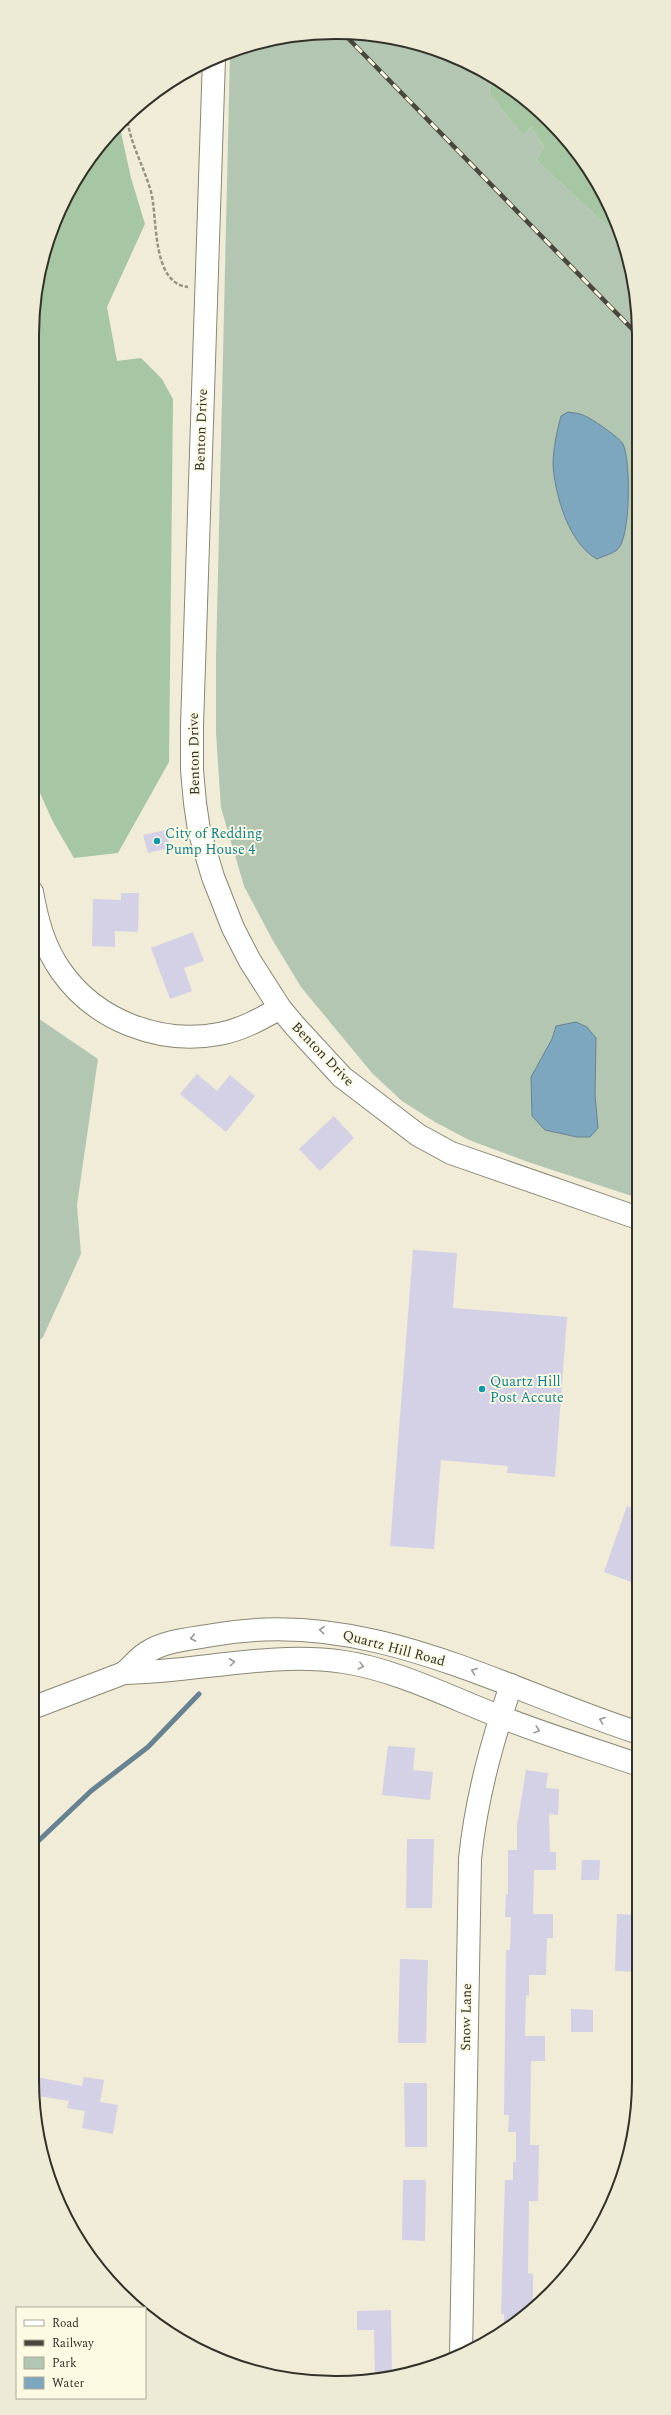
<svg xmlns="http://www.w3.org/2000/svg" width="671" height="2415" font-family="Spectral,serif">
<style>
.green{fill:#b3c6b2}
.forest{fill:#a6c6a4}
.water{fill:#7da6bf;stroke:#678392}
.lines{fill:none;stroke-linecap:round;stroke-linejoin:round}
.stream{stroke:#678392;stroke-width:5}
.building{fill:#d4d0e5}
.minor-casing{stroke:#8a8774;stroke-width:24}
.major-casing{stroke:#8a8774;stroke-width:24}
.path{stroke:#959383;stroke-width:2.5;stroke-dasharray:4 2;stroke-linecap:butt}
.minor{stroke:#fff;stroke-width:22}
.major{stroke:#fff;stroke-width:22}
.rail-casing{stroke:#49473d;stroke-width:4.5}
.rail{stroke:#fdfae4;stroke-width:3;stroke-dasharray:9;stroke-linecap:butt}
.oneway{stroke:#999894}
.culture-dot{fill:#0f9aa8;stroke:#fdfae4;stroke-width:1.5}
.labels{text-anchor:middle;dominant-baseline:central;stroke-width:3.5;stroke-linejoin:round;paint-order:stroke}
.street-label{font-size:14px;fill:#333229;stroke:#fdfae4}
.culture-label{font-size:14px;fill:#0d838f;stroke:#fdfae4;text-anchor:start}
.rim{fill:none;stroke:#333229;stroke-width:2}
</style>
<rect width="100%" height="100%" fill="#f0ecd7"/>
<g class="green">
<polygon points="335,32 394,38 470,63 492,79 489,93 523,136 531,127 544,147 536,160 618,236 636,296 638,1198 528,1162 469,1140 435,1122 402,1101 372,1073 301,987 272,939 244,886 221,808 216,733 216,659 230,52 276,38"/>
<polygon points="32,1014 98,1059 77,1205 81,1254 43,1337 32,1347"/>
</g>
<g class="forest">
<polygon points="492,79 550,121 608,201 618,236 536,160 544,147 531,127 523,136 489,93"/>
<polygon points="119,123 131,178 145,224 107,307 117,361 141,358 162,379 173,399 169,762 118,853 74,858 53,822 32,775 32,335 38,277 55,220 83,167"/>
</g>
<g class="water">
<path d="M568,412C573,413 579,413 583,415C591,418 619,437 623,444C631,460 631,539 617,550C612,554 603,556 597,559C569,544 555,495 553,465C553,449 557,431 561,416Z"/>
<polygon points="576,1022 587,1027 596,1038 595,1095 598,1128 590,1137 577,1137 545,1130 532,1116 531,1077 552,1039 556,1026"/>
</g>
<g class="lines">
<polyline class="stream" points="32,1847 91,1791 148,1747 199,1694"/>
</g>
<g class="building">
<polygon points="166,830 170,848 148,853 143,835"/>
<polygon points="121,893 139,893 138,932 115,931 115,947 92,946 93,899 121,900"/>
<polygon points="193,932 204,961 184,968 192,991 170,999 151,948"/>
<polygon points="197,1074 217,1091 230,1075 255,1096 226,1132 180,1094"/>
<polygon points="334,1116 354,1138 320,1171 299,1149"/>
<polygon points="413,1250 457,1253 453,1308 567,1317 555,1477 507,1473 508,1466 441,1460 434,1549 390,1546"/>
<polygon points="627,1506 638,1510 638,1571 634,1583 604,1572"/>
<polygon points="388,1746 415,1748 413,1770 433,1772 430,1800 382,1795"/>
<polygon points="526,1770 548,1773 546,1788 559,1789 558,1815 549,1814 550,1852 556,1852 556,1870 534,1870 533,1914 553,1914 553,1938 547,1938 546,1975 529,1975 529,1996 526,1995 525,2036 545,2036 545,2061 531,2061 530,2145 539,2145 538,2201 529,2201 528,2273 533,2274 533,2307 520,2320 504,2331 504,2314 501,2314 505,2180 513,2180 513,2162 516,2162 516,2132 508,2132 509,2115 504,2115 506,1950 510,1950 511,1917 505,1917 506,1894 508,1894 508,1850 517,1850 517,1826"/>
<polygon points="407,1839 434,1839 432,1908 406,1908"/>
<polygon points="582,1860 600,1860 599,1880 581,1880"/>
<polygon points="617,1914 639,1915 639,1972 615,1971"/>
<polygon points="400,1959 428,1960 426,2043 398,2043"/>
<polygon points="571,2009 593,2010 593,2032 571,2032"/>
<polygon points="32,2076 82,2086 84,2077 104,2080 100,2102 118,2105 113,2134 82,2128 85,2111 67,2108 69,2101 33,2095"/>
<polygon points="404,2083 427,2083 427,2147 405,2147"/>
<polygon points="403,2180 426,2180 425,2241 402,2240"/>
<polygon points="391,2310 392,2375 375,2376 374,2330 357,2330 357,2311"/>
</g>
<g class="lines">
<defs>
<g id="minor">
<polyline points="214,58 192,726 192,770 195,803 199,830 213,877 233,928 250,961 280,1008 295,1026 342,1077 418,1135 451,1153 638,1218"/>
<path d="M32,892C37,920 44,947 61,971C96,1021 160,1045 219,1034C241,1030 261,1019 280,1008"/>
<polyline points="32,1708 124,1673"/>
<path d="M461,2355L470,1859C476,1799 492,1742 511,1685"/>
</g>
<g id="major">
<path d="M124,1673C131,1667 138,1658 146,1653C165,1640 191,1639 213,1635C367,1607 497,1687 639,1733"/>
<path d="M124,1673C198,1672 270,1651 344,1662C394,1669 454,1699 501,1717C546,1735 593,1749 639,1765"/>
</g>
</defs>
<use href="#minor" class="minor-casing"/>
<use href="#major" class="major-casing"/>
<path class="path" d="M127,116C129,142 144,166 151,192C158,218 151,283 188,287"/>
<use href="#minor" class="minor"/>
<use href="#major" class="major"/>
<defs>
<polyline id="rail" points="343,33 636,333"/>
</defs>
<use href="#rail" class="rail-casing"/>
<use href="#rail" class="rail"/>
</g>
<defs><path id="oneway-chevron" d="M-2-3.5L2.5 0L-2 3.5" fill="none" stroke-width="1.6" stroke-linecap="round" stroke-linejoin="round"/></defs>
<g class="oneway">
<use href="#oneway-chevron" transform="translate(322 1630) rotate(-175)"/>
<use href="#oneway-chevron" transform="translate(193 1638) rotate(169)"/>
<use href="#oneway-chevron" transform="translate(232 1662) rotate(-7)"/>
<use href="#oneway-chevron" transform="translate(361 1666) rotate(14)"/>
<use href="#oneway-chevron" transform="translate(474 1671) rotate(-160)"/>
<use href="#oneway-chevron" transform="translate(602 1720) rotate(-160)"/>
<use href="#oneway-chevron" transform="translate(537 1730) rotate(19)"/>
</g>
<g class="culture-dot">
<circle cx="157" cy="841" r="4"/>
<circle cx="482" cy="1389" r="4"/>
</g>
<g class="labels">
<g class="street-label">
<text transform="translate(201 430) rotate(-88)">Benton Drive</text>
<text transform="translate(194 754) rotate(-91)">Benton Drive</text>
<text transform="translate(323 1054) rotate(46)">Benton Drive</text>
<text transform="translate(394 1648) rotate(15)">Quartz Hill Road</text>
<text transform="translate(466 2017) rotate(-89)">Snow Lane</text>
</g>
<g class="culture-label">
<text x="165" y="833">City of Redding<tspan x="165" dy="16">Pump House 4</tspan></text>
<text x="490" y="1381">Quartz Hill<tspan x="490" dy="16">Post Accute</tspan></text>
</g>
</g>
<path d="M0 0H671V2415H0ZM335 39H336A296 296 0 0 1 632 335V2080A296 296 0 0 1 336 2376H335A296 296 0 0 1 39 2080V335A296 296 0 0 1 335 39Z" fill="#edead5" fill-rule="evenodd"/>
<path class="rim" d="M335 39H336A296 296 0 0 1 632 335V2080A296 296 0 0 1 336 2376H335A296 296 0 0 1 39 2080V335A296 296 0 0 1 335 39Z"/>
<rect x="16" y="2307" width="130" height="92" fill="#fdfae4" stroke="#acaa99"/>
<rect x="24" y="2320" width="20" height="6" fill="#ffffff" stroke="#acaa99"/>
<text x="52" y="2327" font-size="12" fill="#333229">Road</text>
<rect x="24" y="2340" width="20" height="6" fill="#49473d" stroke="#acaa99"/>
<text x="52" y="2347" font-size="12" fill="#333229">Railway</text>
<rect x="24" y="2357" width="20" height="12" fill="#b3c6b2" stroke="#acaa99"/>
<text x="52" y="2367" font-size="12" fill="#333229">Park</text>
<rect x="24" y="2377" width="20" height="12" fill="#7da6bf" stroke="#acaa99"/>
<text x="52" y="2387" font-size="12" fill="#333229">Water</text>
</svg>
